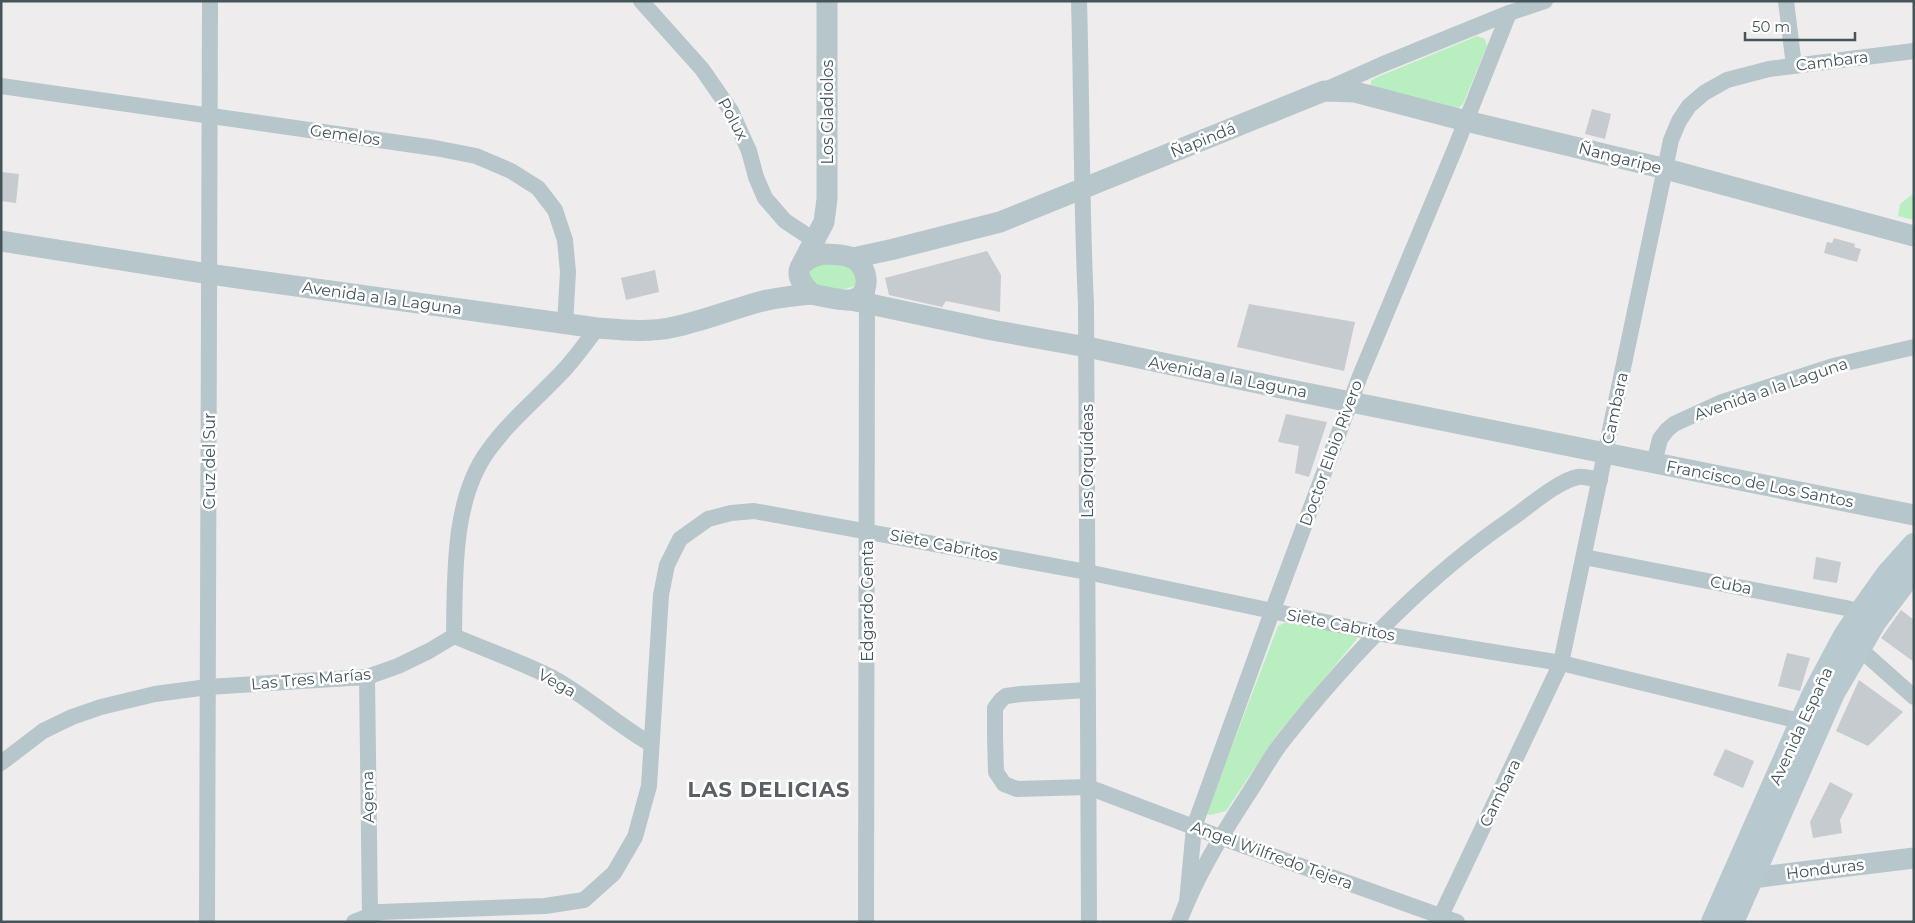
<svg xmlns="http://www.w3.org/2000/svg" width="1915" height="923" font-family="Montserrat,sans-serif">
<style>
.green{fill:#b9efc0}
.building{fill:#c6cbd0}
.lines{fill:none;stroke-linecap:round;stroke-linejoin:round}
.minor{stroke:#b7c6ca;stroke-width:16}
.tertiary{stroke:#b7c6ca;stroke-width:21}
.secondary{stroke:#b7c9cf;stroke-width:24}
.labels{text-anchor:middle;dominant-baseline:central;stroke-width:5;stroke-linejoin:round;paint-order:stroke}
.street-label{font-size:16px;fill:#44555a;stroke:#fff}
.district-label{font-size:21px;font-weight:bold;letter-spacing:1px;fill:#595f62;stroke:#fff}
</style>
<rect width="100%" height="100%" fill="#efeced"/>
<g class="green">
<polygon points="1477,36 1485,39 1487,46 1463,104 1458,108 1371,86 1371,81 1375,78"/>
<polygon points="1914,193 1914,220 1898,216 1900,204"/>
<path d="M823,262L852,266L860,281C848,293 835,289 819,288L808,276L810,270Z"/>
<polygon points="1286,622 1356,636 1357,639 1276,736 1226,811 1211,815 1206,814 1278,626"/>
</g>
<g class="building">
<polygon points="1592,109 1611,114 1605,139 1585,134"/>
<polygon points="1,172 19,174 16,203 1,201"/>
<polygon points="1834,238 1855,244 1854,247 1861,249 1857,262 1824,253 1827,242 1832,243"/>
<polygon points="987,251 1001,275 1000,312 946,301 942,307 889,295 885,278"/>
<polygon points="655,270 659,292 626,300 621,278"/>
<polygon points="1249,304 1355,322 1344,371 1237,347"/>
<polygon points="1286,414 1327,422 1309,477 1295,473 1299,446 1278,442"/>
<polygon points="1816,557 1841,562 1837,583 1813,579"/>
<polygon points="1901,610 1914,620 1914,662 1881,638"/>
<polygon points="1787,653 1810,658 1800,691 1778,686"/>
<polygon points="1859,680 1903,712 1868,746 1836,731"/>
<polygon points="1725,749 1754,761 1743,788 1713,775"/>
<polygon points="1830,782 1853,794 1840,820 1842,833 1813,838 1810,822"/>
</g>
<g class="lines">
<g class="minor">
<polyline points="641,1 702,69 731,111 749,151 756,177 765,198 785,221 814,240"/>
<path d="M1079,1C1082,102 1081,203 1086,304L1089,922"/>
<polyline points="1786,1 1794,66"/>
<polyline points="1,86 435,148 476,156 511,171 538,188 555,210 565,240 568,272 565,324"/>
<polyline points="1325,90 1381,65 1509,13 1545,1"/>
<polyline points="1654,463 1660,439 1667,430 1674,424 1722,402 1833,366 1914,347"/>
<polyline points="1584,557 1846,608 1861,612 1869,618"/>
<path d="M454,636C487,650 521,662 553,678C588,697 617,725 651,744"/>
<polyline points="1852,642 1914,697"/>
<polyline points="367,677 370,916"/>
<polyline points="1088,690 1021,694 1006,696 1001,700 995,708 995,737 996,772 1004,784 1017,789 1088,787 1220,837 1457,922"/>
<path d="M1,763L43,731L72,717L101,707L155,694L208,687L367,677L398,666L429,651L454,636C455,577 452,500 488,451C509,421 539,397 564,370C576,357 586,343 597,328"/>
<polyline points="1187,902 1194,827 1272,612 1360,376 1454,151 1509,13"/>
<polyline points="207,922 210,1"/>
<polyline points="354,922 380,912 545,906 584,900 614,873 635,837 649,786 661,595 667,565 680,539 708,519 731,513 754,511 1087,572 1377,633 1561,663 1812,724"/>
<polyline points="866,922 867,293"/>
<path d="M1179,922C1196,877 1221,836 1247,796C1259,778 1269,759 1282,742C1348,658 1422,580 1511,519C1527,508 1559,480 1578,477C1584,476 1593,479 1600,480"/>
<polyline points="1438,922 1561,663 1671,140 1679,121 1689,106 1704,93 1727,80 1769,69 1914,51"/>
</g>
<g class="tertiary">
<path d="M1,241L209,274L597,328C622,330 648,333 674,327C703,321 730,310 759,302C776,297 794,296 812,294"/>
<path d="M825,254C833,255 844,254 852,258C869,265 873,296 851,300C844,301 820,296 812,294C790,274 797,259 825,254Z"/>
<polyline points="853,258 894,249 1000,222 1324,91 1355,92 1466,121 1666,169 1914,236"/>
<polyline points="803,262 824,222 827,199 827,1"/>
<polyline points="851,300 992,330 1087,347 1281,388 1914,515"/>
<polyline points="1739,868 1760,877 1914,858"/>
</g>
<g class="secondary">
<polyline points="1713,922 1813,696 1845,636 1861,612 1888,574 1914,545"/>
<polyline points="1732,922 1833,693 1875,621 1914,569"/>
</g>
</g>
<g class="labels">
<g class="street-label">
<text transform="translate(1832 61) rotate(-7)">Cambara</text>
<text transform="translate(827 112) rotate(-90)">Los Gladiolos</text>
<text transform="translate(733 119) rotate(62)">Polux</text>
<text transform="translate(345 135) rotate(8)">Gemelos</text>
<text transform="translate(1203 140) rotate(-22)">Ñapindá</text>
<text transform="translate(1620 158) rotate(14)">Ñangaripe</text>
<text transform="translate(382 298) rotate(8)">Avenida a la Laguna</text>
<text transform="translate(1228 377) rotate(11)">Avenida a la Laguna</text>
<text transform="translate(1771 389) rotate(-19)">Avenida a la Laguna</text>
<text transform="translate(1615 408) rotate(-78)">Cambara</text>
<text transform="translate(1331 453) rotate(-70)">Doctor Elbio Rivero</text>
<text transform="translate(209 461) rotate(-90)">Cruz del Sur</text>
<text transform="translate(1087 461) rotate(-90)">Las Orquídeas</text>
<text transform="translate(1760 484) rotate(11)">Francisco de Los Santos</text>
<text transform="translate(944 545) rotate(11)">Siete Cabritos</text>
<text transform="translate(1731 585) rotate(11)">Cuba</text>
<text transform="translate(867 601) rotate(-90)">Edgardo Genta</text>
<text transform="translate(1341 625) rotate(11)">Siete Cabritos</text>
<text transform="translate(311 679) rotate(-5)">Las Tres Marías</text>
<text transform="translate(557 683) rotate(29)">Vega</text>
<text transform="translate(1801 726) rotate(-65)">Avenida España</text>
<text transform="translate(1500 793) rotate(-64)">Cambara</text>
<text transform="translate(368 797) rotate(-91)">Agena</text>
<text transform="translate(1272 855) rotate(20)">Angel Wilfredo Tejera</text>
<text transform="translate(1825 869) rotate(-7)">Honduras</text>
</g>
<g class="district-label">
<text x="769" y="789">LAS DELICIAS</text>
</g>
</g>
<rect width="1915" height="923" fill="none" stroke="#44555a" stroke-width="5"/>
<path d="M1745 32v8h110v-8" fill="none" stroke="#44555a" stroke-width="2.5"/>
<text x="1752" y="32" font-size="15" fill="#44555a" stroke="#ffffff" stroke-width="4" paint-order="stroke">50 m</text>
</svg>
